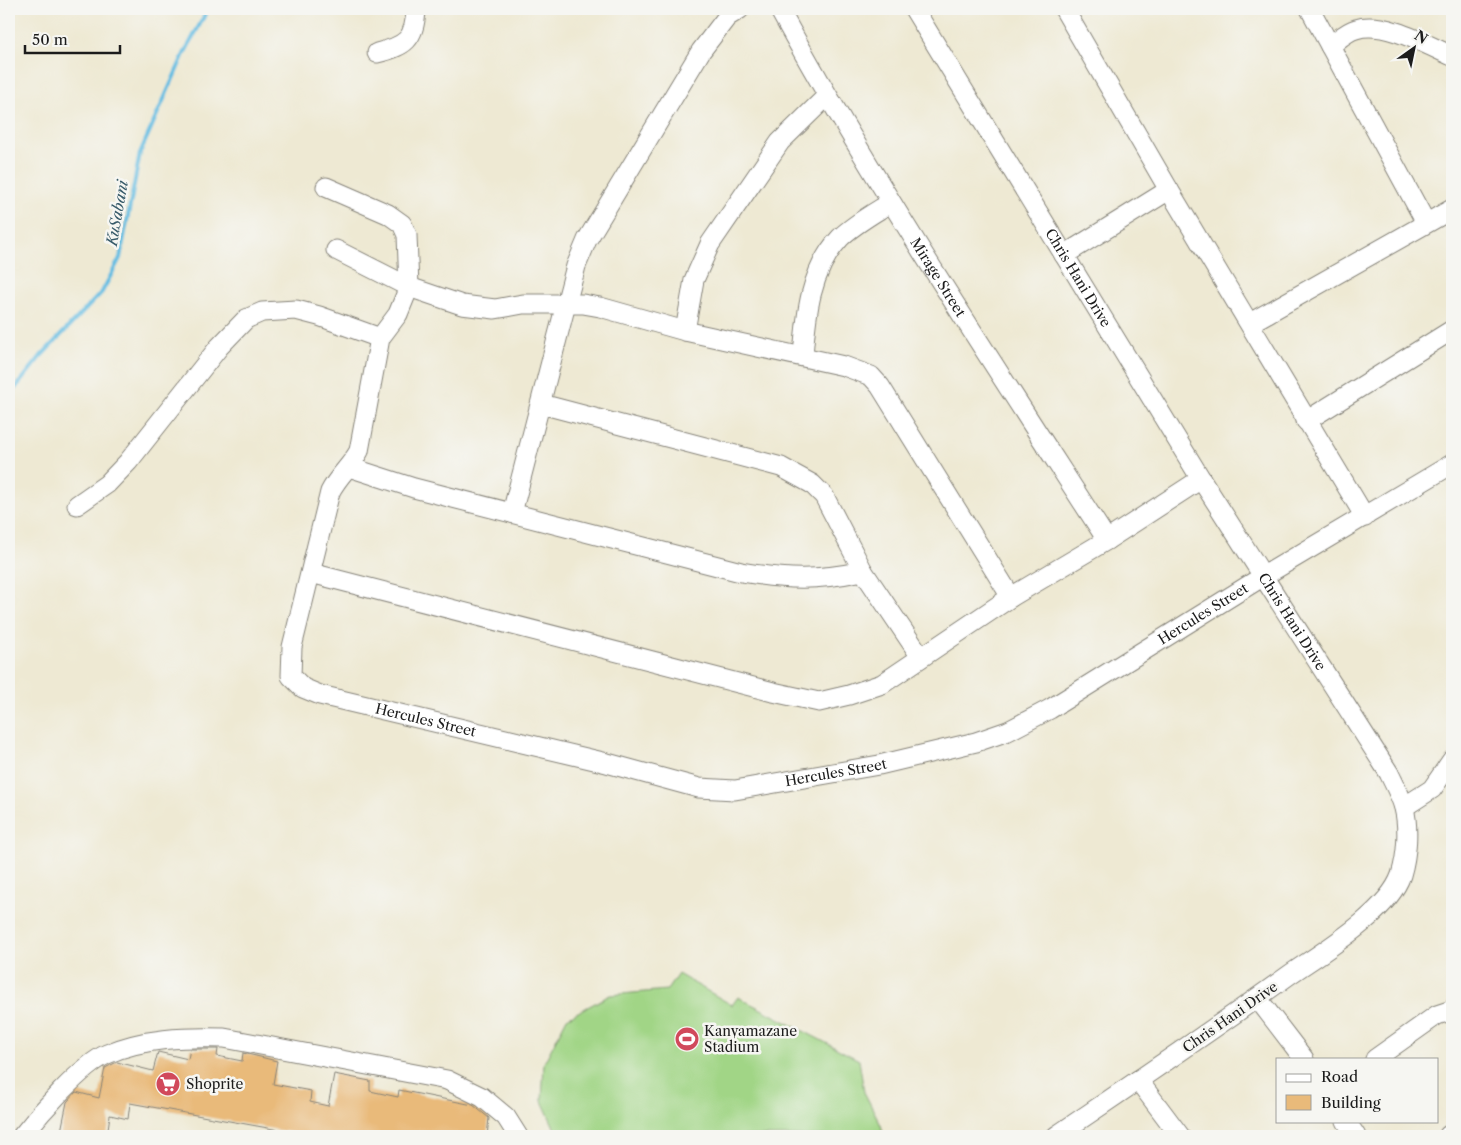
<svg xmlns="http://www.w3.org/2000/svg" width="1461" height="1145" font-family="'Libre Caslon Text',serif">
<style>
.pitch{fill:#a1d586;stroke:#5e7851}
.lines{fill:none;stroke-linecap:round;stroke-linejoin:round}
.stream{stroke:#65bde2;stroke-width:4}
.building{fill:#e9ba7a}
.minor-casing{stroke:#858278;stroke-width:21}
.minor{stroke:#fff;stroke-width:19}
.labels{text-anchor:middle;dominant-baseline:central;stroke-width:5;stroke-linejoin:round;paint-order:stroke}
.street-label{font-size:14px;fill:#1c1c1c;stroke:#f6f6f2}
.poi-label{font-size:14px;fill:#1c1c1c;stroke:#f6f6f2;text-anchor:start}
.water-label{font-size:15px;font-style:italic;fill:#395c6b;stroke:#f6f6f2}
</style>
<rect width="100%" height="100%" fill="#f6f6f2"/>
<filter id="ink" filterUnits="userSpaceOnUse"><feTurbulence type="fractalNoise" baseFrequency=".02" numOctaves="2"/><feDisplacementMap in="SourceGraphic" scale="10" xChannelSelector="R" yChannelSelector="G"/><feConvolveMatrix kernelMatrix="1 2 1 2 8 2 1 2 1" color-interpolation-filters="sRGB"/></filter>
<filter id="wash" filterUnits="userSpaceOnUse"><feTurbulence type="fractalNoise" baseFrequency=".0096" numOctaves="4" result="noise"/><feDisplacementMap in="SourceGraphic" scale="20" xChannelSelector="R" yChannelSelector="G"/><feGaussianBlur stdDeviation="1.12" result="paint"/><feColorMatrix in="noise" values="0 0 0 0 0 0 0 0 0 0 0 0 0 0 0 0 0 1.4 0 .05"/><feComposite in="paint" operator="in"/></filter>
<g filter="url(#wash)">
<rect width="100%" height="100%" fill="#eee9d3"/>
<polygon class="pitch" points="678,974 732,1005 738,997 859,1060 864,1092 881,1125 884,1136 558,1136 542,1101 544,1063 567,1018 610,995 667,990"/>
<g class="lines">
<polyline class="stream" points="9,396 41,356 102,292 120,258 140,153 184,54 208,9"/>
</g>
<g id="blocks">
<polygon class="building" points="190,1049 218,1049 217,1056 242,1061 243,1053 277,1061 273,1084 311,1091 310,1102 328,1106 334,1074 370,1081 370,1091 398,1097 399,1090 473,1105 489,1118 487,1136 312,1136 130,1103 128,1119 110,1115 107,1136 60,1136 67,1102 76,1092 99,1098 105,1068 117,1062 153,1071 158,1052 188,1059"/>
</g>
</g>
<g filter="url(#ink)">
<use href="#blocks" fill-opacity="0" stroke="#858278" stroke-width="1"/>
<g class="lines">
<defs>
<g id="minor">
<path id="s1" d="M779,9C879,192 994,365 1107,540"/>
<path id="s2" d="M914,9L1201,479L1389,773C1394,784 1401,796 1404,808C1409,828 1407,855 1401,875C1388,913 1322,952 1289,975C1213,1030 1134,1083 1056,1136"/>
<polyline points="1064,9 1169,190 1365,517"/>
<polyline points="1310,9 1426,223"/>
<path d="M1330,46C1338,40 1347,31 1356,29C1384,20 1427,45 1452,56"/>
<path d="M377,53C405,46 415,40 416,9"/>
<path id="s3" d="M326,187L388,214L402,224L407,235L409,287L398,314L380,338L359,451C351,466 338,476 330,492L292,647L291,676L303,688L320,695L607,763L699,788L735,790L879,765L976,742L1008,731L1050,709L1262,577L1452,464"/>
<polyline points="336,250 409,287 462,305 495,309 523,304 583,304 600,307 685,331 844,366 871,376 880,386 1011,597"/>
<polyline points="1064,255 1169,190"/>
<polyline points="1250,323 1452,209"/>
<polyline points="685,331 694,280 710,244 780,142 827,96"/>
<path d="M803,356C806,315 810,270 840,238C854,224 874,213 890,203"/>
<polyline points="541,404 781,467 812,484 824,496 863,571 921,657"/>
<polyline points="1306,421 1452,330"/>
<path d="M349,467L414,488L741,572C789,580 815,581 863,571"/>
<polyline points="77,505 107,484 128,462 219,347 246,319 262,312 296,310 319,316 380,338"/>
<polyline points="512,513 566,304 576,266 587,240 701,51 727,17 740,9"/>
<polyline points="311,573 773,692 819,702 849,695 882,684 1011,597 1107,540 1201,479"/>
<polyline points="1404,807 1432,789 1452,760"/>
<polyline points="1258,999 1304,1059"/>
<polyline points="1375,1059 1437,1015 1452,1010"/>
<polyline points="1138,1080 1180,1136"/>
<polyline points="1346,1121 1356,1136"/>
<path d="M22,1136C40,1113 81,1066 107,1054C143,1038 185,1037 224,1038L447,1080L482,1097L506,1117L518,1136"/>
<polyline points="1448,1136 1452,1133"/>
</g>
</defs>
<use href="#minor" class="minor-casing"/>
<use href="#minor" class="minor"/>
</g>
</g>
<defs>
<symbol id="stadium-disc" viewBox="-11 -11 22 22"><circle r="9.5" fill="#d1495b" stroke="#f6f6f2"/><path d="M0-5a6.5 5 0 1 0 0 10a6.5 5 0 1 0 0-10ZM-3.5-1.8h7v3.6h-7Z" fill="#fff"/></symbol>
<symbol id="supermarket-disc" viewBox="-11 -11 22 22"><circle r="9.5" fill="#d1495b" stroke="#f6f6f2"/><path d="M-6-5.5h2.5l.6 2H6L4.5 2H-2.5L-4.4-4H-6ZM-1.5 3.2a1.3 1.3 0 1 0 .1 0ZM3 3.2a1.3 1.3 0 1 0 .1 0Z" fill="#fff"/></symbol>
</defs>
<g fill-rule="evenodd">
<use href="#stadium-disc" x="673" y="1025" width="28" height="28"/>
<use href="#supermarket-disc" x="154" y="1070" width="28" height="28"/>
</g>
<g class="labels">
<g class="street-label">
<text stroke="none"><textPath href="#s1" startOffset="312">Mirage Street</textPath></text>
<text stroke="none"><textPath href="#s2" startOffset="315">Chris Hani Drive</textPath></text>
<text stroke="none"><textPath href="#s3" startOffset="1531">Hercules Street</textPath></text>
<text stroke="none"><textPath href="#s2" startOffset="720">Chris Hani Drive</textPath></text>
<text stroke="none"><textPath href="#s3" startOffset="706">Hercules Street</textPath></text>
<text stroke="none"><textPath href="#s3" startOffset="1126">Hercules Street</textPath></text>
<text transform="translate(1230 1017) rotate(-35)">Chris Hani Drive</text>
</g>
<g class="poi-label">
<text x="704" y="1031">Kanyamazane<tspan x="704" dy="16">Stadium</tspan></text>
<text x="186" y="1084">Shoprite</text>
</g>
<g class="water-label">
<text transform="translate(117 213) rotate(-80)">KuSabani</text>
</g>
</g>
<rect width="1461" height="1145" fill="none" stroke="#f6f6f2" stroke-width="30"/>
<rect x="1276" y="1058" width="162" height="65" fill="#f6f6f2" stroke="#9f9f9c"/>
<rect x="1286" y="1074" width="25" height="8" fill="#ffffff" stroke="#9f9f9c"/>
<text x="1321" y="1082" font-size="15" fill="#1c1c1c">Road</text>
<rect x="1286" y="1095" width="25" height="15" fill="#e9ba7a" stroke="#9f9f9c"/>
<text x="1321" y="1108" font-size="15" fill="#1c1c1c">Building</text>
<g transform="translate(1414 48) rotate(33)" stroke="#f6f6f2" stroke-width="4" paint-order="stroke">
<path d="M0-4L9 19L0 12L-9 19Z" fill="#1c1c1c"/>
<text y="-8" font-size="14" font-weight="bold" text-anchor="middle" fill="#1c1c1c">N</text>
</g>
<path d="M25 45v8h95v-8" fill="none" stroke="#1c1c1c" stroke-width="2.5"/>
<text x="32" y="45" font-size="15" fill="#1c1c1c" stroke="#f6f6f2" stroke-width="4" paint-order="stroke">50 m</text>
</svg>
